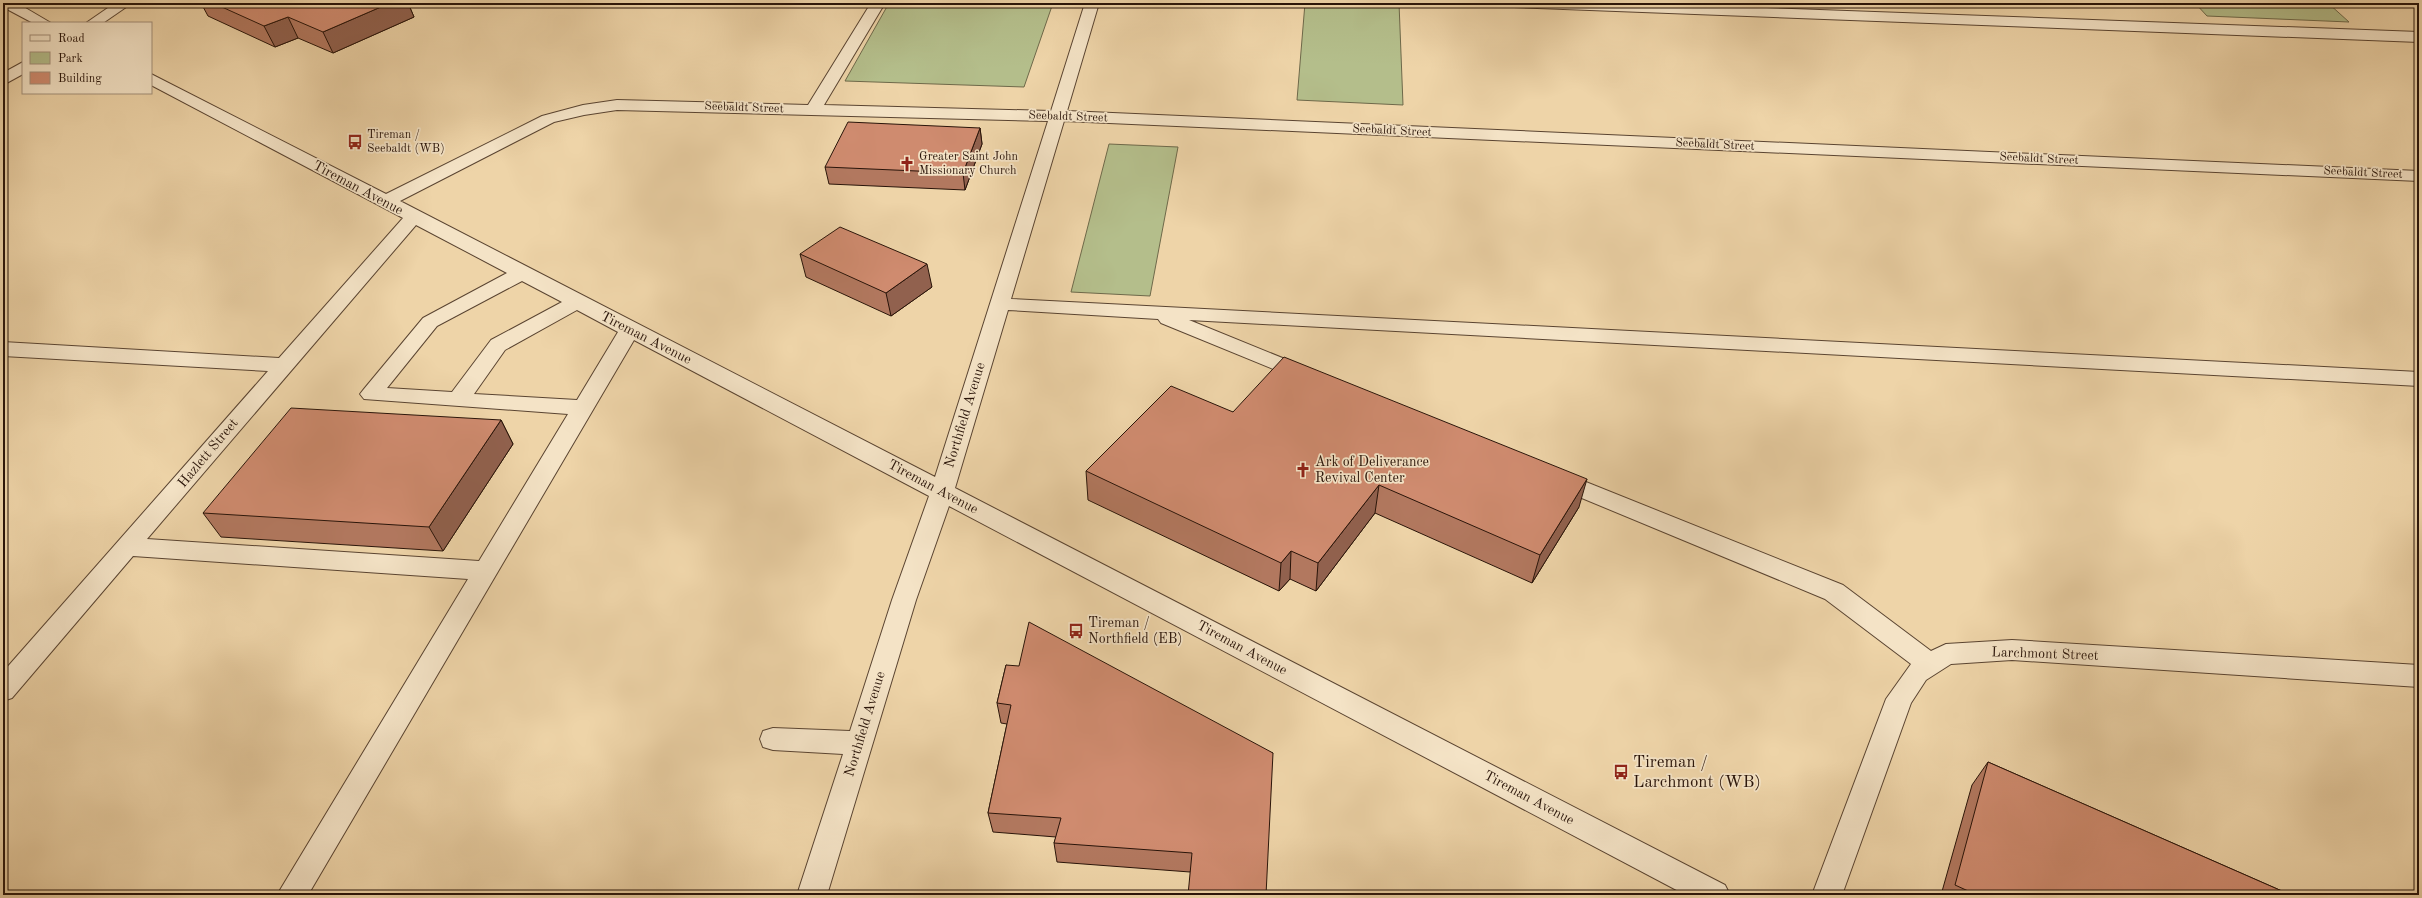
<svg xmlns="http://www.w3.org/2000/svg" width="2422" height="898" font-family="'Old Standard TT',serif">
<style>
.green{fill:#b4be8b;stroke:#6e694a}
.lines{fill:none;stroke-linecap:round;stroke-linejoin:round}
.minor-casing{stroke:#5a4431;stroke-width:2}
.minor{fill:#f4e3c6;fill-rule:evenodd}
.wall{fill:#b2785f;stroke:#291409}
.shaded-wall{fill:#91614e;stroke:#291409}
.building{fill:#cf8b6f;stroke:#291409}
.labels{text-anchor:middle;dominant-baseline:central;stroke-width:3.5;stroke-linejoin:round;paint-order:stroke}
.far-street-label{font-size:12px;fill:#291409;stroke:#f4e3c6}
.far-poi-label{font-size:12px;fill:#291409;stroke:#f4e3c6;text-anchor:start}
.street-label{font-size:14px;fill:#291409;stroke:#f4e3c6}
.poi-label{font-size:14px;fill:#291409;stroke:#f4e3c6;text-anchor:start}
.near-poi-label{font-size:17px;fill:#291409;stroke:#f4e3c6;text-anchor:start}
</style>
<rect width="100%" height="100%" fill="#eed4a8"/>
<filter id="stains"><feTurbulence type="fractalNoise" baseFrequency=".005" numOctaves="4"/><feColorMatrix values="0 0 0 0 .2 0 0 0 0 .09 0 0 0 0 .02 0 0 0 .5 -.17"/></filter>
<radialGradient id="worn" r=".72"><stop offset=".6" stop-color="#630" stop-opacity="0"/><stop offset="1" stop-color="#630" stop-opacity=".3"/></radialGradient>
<g class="green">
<polygon points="889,3 1053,3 1024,87 845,81"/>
<polygon points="1305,3 1399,3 1403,105 1297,100"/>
<polygon points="2195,3 2328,3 2349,22 2207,16"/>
<polygon points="1109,144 1178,147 1150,296 1071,292"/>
</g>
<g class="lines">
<defs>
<g id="minor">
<polygon points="3,3 17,3 51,23 33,23 3,7"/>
<polygon points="115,3 132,3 103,23 86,23"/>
<path d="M871,3H885L824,105L1051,111L1085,3H1099L1067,111L2419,171V181L1064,121L1011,299L2419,372V386L1189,320L1312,370L1315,375L1312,380L1305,382L1161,323L1158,319L1008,310L955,488L1725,885L1730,895H1686L949,506L916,600L827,895H797L843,754L773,750L763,747L760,739L763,731L773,728L850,731L892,600L929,496L634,340L308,895H277L468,579L133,556L12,698L3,701V672L268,371L3,356V342L279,358L403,218L151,85V74L386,194L542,116L583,105L617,100L808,105ZM617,110L1048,121L935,477L400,201L554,122L584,115ZM416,225L507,273L423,318L364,389L360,394L364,399L568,414L479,561L147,539ZM522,281L562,302L491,340L452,392L387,388L437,326ZM577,310L618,332L577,400L474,394L505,350Z"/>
<polygon points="1507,3 1630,3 2419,32 2419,42 1514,7"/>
<polygon points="23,62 23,74 3,85 3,73"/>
<polygon points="1556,470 1843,585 1931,651 1946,644 2012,640 2419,665 2419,687 2012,660 1951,664 1926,680 1911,703 1842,895 1812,895 1886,699 1911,664 1825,599 1548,484 1545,478 1548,472"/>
</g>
</defs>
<use href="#minor" class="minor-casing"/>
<use href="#minor" class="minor"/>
</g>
<g class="wall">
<polygon points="201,3 408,3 414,17 333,53 298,38 275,47 208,16"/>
<polygon points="980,128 982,144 965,190 829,184 825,167"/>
<polygon points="800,254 932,287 891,316 806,277"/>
<polygon points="1233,412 1579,507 1532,583 1375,513 1316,591 1290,579 1279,591 1088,500 1086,471"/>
<polygon points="501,420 513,444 443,551 221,537 203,513"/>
<polygon points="1006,665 1273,753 1190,872 1057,862 1054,843 1056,837 993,832 988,813 1007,724 1001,723 997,703"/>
<polygon points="1988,762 2291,895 1941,895 1972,785"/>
</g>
<g class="shaded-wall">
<polygon points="390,3 408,3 414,17 333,53 323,32"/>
<polygon points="288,17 298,38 275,47 264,26"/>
<polygon points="980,128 982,144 965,190 963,173"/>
<polygon points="927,264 932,287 891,316 886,293"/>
<polygon points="501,420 513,444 443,551 429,527"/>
<polygon points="1587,479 1579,507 1532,583 1540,555"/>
<polygon points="1379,485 1375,513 1316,591 1318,563"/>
<polygon points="1291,551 1290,579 1279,591 1281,563"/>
</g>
<g class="building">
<polygon points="213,3 390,3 323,32 288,17 264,26"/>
<polygon points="848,122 980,128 963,173 825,167"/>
<polygon points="840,227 927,264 886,293 800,254"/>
<polygon points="1284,357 1587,479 1540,555 1379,485 1318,563 1291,551 1281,563 1086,471 1171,386 1233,412"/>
<polygon points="291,408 501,420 429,527 203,513"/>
<polygon points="1029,622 1273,753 1266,895 1188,895 1192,853 1054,843 1061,818 988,813 1011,705 997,703 1006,665 1019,666"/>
<polygon points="1988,762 2291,895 1977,895 1955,885"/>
</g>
<defs>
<symbol id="bus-bare" viewBox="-9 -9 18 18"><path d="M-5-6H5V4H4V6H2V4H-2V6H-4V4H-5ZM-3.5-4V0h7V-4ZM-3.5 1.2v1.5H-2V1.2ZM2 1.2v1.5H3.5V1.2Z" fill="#8f2418" stroke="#f4e3c6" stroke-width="2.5" paint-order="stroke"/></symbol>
<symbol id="church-bare" viewBox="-9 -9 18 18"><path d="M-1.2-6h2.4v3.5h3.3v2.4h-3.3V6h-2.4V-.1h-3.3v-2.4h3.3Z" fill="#8f2418" stroke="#f4e3c6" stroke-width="2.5" paint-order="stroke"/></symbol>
</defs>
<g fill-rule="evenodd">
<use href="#bus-bare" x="344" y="131" width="22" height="22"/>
<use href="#church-bare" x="896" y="153" width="22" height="22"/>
<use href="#church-bare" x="1292" y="459" width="22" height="22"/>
<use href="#bus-bare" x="1065" y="620" width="22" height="22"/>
<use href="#bus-bare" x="1610" y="761" width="22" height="22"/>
</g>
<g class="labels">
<g class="far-street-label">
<text transform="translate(744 108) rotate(2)">Seebaldt Street</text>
<text transform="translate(1068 117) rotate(2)">Seebaldt Street</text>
<text transform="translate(1392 131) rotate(3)">Seebaldt Street</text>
<text transform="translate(1715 145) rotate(3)">Seebaldt Street</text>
<text transform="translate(2039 159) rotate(3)">Seebaldt Street</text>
<text transform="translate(2363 173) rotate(3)">Seebaldt Street</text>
</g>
<g class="far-poi-label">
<text x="367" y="135">Tireman /<tspan x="367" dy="14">Seebaldt (WB)</tspan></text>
<text x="919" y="157">Greater Saint John<tspan x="919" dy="14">Missionary Church</tspan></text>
</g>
<g class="street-label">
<text transform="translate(358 188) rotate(28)">Tireman Avenue</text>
<text transform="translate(646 338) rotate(27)">Tireman Avenue</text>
<text transform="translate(965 415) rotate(-73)">Northfield Avenue</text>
<text transform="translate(208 453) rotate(-50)">Hazlett Street</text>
<text transform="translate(933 487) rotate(28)">Tireman Avenue</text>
<text transform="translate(1242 648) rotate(28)">Tireman Avenue</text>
<text transform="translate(2045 654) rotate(2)">Larchmont Street</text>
<text transform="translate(865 724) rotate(-73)">Northfield Avenue</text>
<text transform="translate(1529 798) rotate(28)">Tireman Avenue</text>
</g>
<g class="poi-label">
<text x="1315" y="462">Ark of Deliverance<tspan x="1315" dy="16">Revival Center</tspan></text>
<text x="1088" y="623">Tireman /<tspan x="1088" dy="16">Northfield (EB)</tspan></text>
</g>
<g class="near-poi-label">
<text x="1633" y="762">Tireman /<tspan x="1633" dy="20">Larchmont (WB)</tspan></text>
</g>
</g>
<rect width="2422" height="898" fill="none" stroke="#eed4a8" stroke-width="16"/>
<rect x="4" y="4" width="2414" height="890" fill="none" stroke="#291409" stroke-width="2"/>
<rect x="8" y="8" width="2406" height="882" fill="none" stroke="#291409"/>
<rect x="22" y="22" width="130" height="72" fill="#f4e3c6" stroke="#a3907a"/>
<rect x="30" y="35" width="20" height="6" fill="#f4e3c6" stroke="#a3907a"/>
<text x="58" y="42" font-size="12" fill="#291409">Road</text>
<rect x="30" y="52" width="20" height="12" fill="#b4be8b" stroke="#a3907a"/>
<text x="58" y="62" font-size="12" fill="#291409">Park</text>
<rect x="30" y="72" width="20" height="12" fill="#cf8b6f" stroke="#a3907a"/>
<text x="58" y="82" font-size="12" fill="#291409">Building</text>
<rect width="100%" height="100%" filter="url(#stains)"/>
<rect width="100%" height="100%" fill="url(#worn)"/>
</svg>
